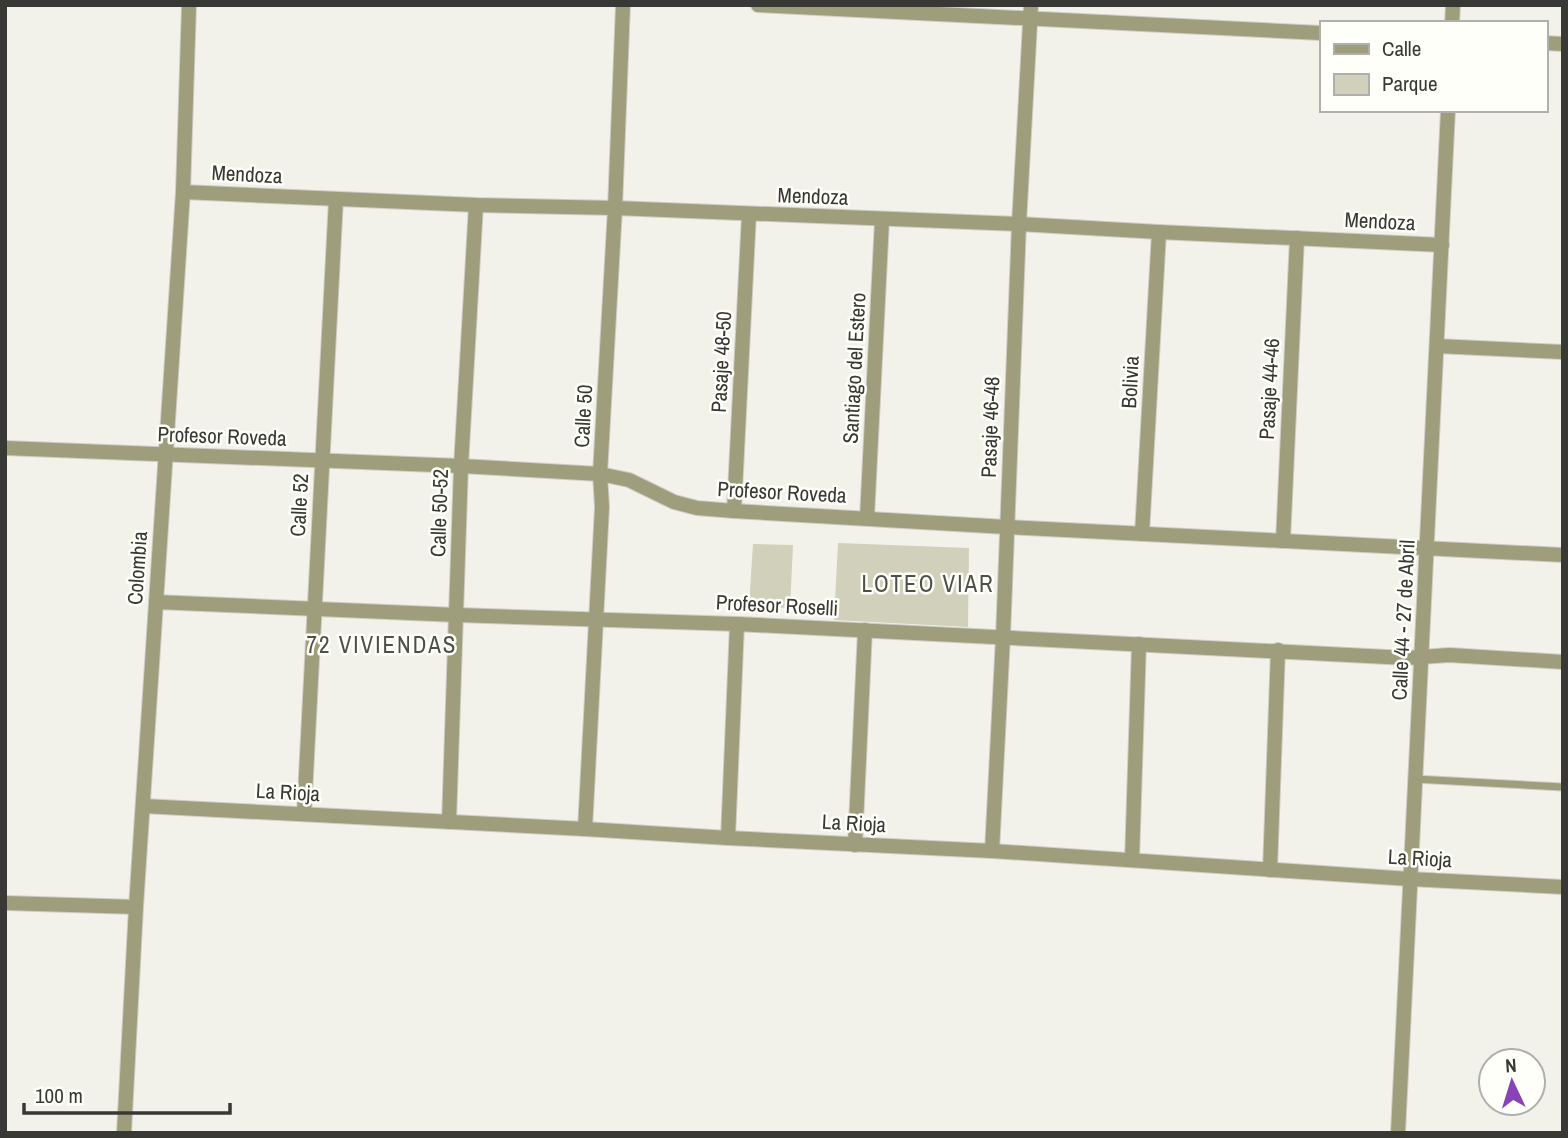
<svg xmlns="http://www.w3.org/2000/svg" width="1568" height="1138" font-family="'Archivo Narrow',sans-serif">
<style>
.green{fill:#d0d0bb}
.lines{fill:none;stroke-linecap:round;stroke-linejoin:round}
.service-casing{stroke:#cdcdc6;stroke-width:9}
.minor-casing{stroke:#cdcdc6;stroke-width:16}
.tertiary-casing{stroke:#cdcdc6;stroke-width:16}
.service{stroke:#9e9d7c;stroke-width:7}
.minor{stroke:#9e9d7c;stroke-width:14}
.tertiary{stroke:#9e9d7c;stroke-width:14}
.labels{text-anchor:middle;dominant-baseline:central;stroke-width:5;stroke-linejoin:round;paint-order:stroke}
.street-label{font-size:21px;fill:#383835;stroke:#fffffa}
.neighbourhood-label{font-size:23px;letter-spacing:2px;fill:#4f4f49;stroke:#fffffa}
</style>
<rect width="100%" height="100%" fill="#f2f2ea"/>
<g class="green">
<polygon points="838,543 969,548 968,627 834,620"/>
<polygon points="753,544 793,545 790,608 749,606"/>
</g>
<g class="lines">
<defs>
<polyline id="service" points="1415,779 1563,787"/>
<g id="minor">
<polyline points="758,5 1321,33"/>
<polyline points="1545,43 1563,44"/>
<polyline points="183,192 476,205 615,208 1019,224 1159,232 1442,245"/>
<polyline points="1437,346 1563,352"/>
<polyline points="5,448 461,466 600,474 629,480 674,502 697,508 734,511 1006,527 1563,555"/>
<polyline points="734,511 749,214"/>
<polyline points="867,518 882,220"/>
<polyline points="1142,534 1159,232"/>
<polyline points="1283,541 1297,238"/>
<polyline points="156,602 457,615 737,624 1407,658 1449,655 1563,662"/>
<polyline points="143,806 585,829 728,838 992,851 1410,879 1563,887"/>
<polyline points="304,814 336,199"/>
<polyline points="449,822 461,466 476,205"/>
<polyline points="585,829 602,507 600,474 615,208 623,5"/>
<polyline points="728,838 737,624"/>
<polyline points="855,845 865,630"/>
<polyline points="992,851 1003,637 1019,224 1031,5"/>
<polyline points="1132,860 1139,644"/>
<polyline points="1270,870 1278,650"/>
<polyline points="5,903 136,907"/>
<polyline points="124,1133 136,907 183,192 189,5"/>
</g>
<g id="tertiary">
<polyline points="1452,23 1453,5"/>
<polyline points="1398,1133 1448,110"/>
</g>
</defs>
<use href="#service" class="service-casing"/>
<use href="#minor" class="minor-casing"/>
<use href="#tertiary" class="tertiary-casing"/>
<use href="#service" class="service"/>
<use href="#minor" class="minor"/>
<use href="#tertiary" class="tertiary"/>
</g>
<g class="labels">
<g class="street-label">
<text transform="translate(247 174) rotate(3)">Mendoza</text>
<text transform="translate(813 196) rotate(2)">Mendoza</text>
<text transform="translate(1380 221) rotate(3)">Mendoza</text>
<text transform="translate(721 362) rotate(-87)">Pasaje 48-50</text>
<text transform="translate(854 368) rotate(-87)">Santiago del Estero</text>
<text transform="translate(1130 382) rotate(-87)">Bolivia</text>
<text transform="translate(1269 389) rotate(-87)">Pasaje 44-46</text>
<text transform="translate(583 416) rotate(-87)">Calle 50</text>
<text transform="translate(990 427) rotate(-88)">Pasaje 46-48</text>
<text transform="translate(222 436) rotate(2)">Profesor Roveda</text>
<text transform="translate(782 492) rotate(3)">Profesor Roveda</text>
<text transform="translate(299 505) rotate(-87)">Calle 52</text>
<text transform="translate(439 513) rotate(-88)">Calle 50-52</text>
<text transform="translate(137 568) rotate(-86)">Colombia</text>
<text transform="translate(777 605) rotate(3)">Profesor Roselli</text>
<text transform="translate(1403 620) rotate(-87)">Calle 44 - 27 de Abril</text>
<text transform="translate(288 792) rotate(3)">La Rioja</text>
<text transform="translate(854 823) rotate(3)">La Rioja</text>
<text transform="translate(1420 858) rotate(3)">La Rioja</text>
</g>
<g class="neighbourhood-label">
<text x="928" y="583">LOTEO VIAR</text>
<text x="382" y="644">72 VIVIENDAS</text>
</g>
</g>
<rect width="1568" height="1138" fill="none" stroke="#383835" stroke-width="14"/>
<rect x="1320" y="21" width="228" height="91" fill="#fffffa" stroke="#afafab" stroke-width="2"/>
<rect x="1334" y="44" width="35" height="10" fill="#9e9d7c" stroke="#afafab" stroke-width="2"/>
<text x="1382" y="56" font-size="21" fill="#383835">Calle</text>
<rect x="1334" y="74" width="35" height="21" fill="#d0d0bb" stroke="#afafab" stroke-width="2"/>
<text x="1382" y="91" font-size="21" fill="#383835">Parque</text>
<g transform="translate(1512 1082) rotate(356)"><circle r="33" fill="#fffffa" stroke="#afafab" stroke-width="2"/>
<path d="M0-5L12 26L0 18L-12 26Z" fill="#8a43b6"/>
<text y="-10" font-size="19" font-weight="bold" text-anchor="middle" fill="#383835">N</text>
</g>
<path d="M24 1103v10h206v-10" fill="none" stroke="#383835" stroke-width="3.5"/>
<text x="35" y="1103" font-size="21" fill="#383835" stroke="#fffffa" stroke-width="5" paint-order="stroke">100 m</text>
</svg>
